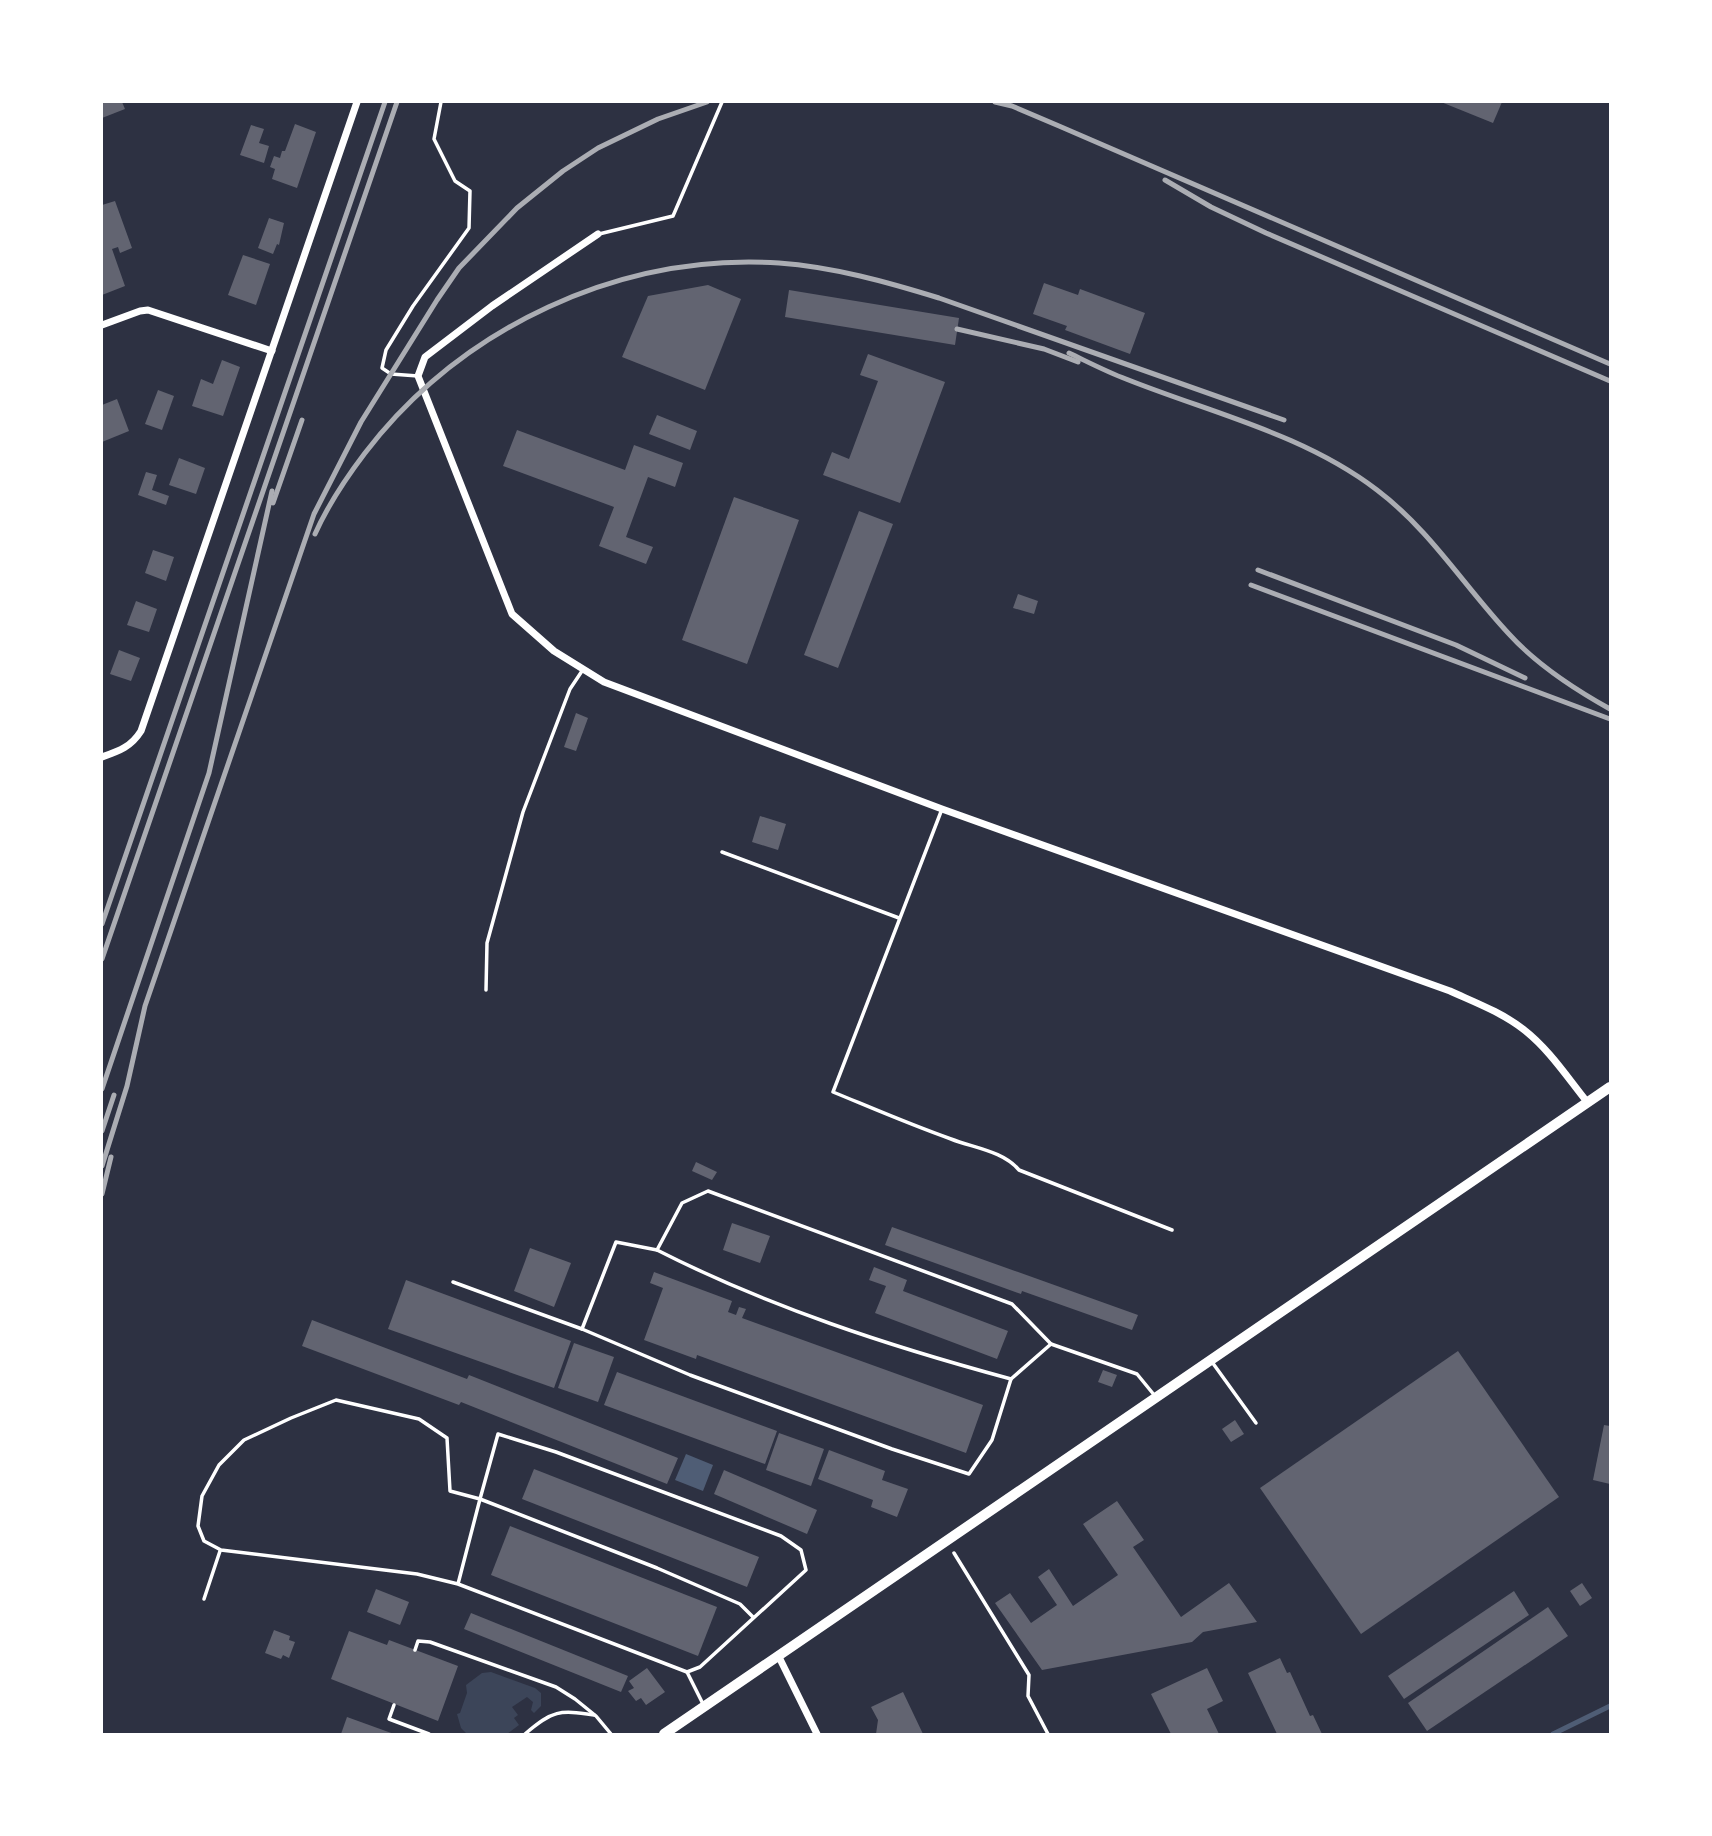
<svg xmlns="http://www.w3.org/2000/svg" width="1712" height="1836" font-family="'Public Sans',sans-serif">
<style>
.green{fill:#3c4559}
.water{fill:#4f5d75}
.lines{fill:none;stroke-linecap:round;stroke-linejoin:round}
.stream{stroke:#4f5d75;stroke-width:5}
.building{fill:#626471}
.path{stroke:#fff;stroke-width:3.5}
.service{stroke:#fff;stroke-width:3.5}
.minor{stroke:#fff;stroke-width:7}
.tertiary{stroke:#fff;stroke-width:10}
.rail{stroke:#abadb3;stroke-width:5}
</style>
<rect width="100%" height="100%" fill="#2d3142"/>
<polygon class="green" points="491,1672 535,1688 541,1693 541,1706 534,1713 531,1710 533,1702 527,1697 512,1707 518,1715 514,1718 519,1725 507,1734 467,1734 461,1728 457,1714 460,1713 467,1693 466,1685 482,1673"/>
<polygon class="water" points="686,1454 713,1465 703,1491 675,1480"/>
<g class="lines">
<polyline class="stream" points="1553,1734 1610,1706"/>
</g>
<g class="building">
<polygon points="102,102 122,102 125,109 102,118"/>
<polygon points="1441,102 1502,102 1493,123"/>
<polygon points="295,124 316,132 297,188 272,179 275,169 270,167 274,156 280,158 282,151 285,151"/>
<polygon points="251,125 264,129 259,143 269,146 264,163 240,155"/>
<polygon points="115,201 132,248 120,253 118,247 112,249 125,286 102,295 102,205"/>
<polygon points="269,218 284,223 279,245 277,244 273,254 258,248"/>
<polygon points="243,255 270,264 256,305 228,295"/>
<polygon points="1044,283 1078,295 1080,289 1145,313 1130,354 1065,330 1067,326 1033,314"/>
<polygon points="708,285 741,299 705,390 622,357 648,296"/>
<polygon points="789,290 959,318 955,345 785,317"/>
<polygon points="868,354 945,382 900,503 823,475 832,452 849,459 878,381 860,375"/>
<polygon points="222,360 240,367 223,416 192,406 201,379 213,384"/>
<polygon points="158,390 174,396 162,430 145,424"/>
<polygon points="117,399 129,431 102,442 102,405"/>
<polygon points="657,415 697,431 690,450 649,434"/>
<polygon points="517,430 625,470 634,445 683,463 675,487 648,477 626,537 653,547 646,564 599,546 614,507 503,466"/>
<polygon points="179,458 205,468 196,494 169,485"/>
<polygon points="146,472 157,475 152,490 169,496 166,505 138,495"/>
<polygon points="734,497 799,520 747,664 682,640"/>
<polygon points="859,511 893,524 838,668 804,655"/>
<polygon points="153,550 174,557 166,581 145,573"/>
<polygon points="1018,594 1038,601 1034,614 1013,608"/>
<polygon points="136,601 157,609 149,632 127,625"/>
<polygon points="119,650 140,658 131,681 110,674"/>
<polygon points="576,713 588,718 576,751 564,747"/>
<polygon points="760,816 786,824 778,850 752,842"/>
<polygon points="696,1162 717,1172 712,1180 692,1171"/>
<polygon points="732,1223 770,1236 760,1263 723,1250"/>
<polygon points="892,1227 1138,1315 1132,1330 1022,1291 1021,1294 885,1245"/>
<polygon points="530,1248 571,1263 554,1307 514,1291"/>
<polygon points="874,1267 907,1280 903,1291 1008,1331 997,1359 875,1313 886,1286 869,1280"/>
<polygon points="654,1272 732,1301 728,1312 736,1315 739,1307 746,1309 742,1318 983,1405 966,1453 697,1355 696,1359 644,1340 663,1288 650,1283"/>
<polygon points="406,1280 571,1341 554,1388 388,1329"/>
<polygon points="312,1320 467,1379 469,1375 678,1458 667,1484 461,1402 459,1405 302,1346"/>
<polygon points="574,1343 614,1357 598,1402 558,1388"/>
<polygon points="1458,1351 1559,1497 1361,1634 1260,1488"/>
<polygon points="1103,1370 1117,1375 1112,1387 1098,1382"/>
<polygon points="617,1372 777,1431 765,1464 604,1405"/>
<polygon points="1235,1420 1244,1434 1231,1442 1222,1429"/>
<polygon points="1604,1425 1610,1426 1610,1484 1593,1480"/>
<polygon points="779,1433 824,1449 811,1486 766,1470"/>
<polygon points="829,1450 885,1471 882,1480 908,1489 897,1517 871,1507 873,1500 818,1479"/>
<polygon points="534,1469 759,1557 747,1587 522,1499"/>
<polygon points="724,1470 817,1510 807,1534 714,1494"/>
<polygon points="1117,1501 1144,1540 1133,1547 1181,1617 1229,1583 1257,1622 1203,1632 1192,1642 1042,1670 995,1603 1010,1593 1031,1623 1057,1605 1038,1577 1049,1569 1073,1606 1118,1575 1083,1524"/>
<polygon points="510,1526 717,1607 698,1656 491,1575"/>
<polygon points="1582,1583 1592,1598 1580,1606 1570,1591"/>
<polygon points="376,1589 409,1602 400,1625 367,1612"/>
<polygon points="1514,1591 1529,1615 1404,1699 1388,1676"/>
<polygon points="1548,1607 1568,1636 1427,1731 1408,1703"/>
<polygon points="471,1613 628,1676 621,1692 464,1629"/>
<polygon points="274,1630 290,1636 289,1640 295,1642 289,1658 283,1655 281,1659 265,1653"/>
<polygon points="349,1631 387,1645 389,1640 458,1666 438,1721 331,1679"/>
<polygon points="1280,1658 1287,1673 1290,1672 1310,1716 1313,1715 1322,1734 1277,1734 1248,1673"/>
<polygon points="647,1668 665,1692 646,1705 641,1698 636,1701 628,1691 634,1688 629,1681"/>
<polygon points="1207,1668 1223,1701 1207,1709 1219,1734 1171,1734 1151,1694"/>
<polygon points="903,1692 923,1734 876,1734 878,1720 871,1707"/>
<polygon points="347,1717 394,1734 341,1734"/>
</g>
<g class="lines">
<polyline class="path" points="954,1553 1029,1675 1028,1696 1048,1734"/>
<g class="service">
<polyline points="599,234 673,216 722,102"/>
<polyline points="418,376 391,374 382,368 386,350 413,306 469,228 470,191 455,181 434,139 441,102"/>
<path d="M942,809L833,1092C872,1108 911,1125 951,1139C974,1148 1003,1151 1019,1170L1172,1230"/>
<polyline points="722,852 899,918"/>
<polyline points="486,990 487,943 523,812 570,689 582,671"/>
<path d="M657,1250C769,1307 889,1346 1011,1379"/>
<polyline points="453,1282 582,1329 690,1375 892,1449 969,1474 992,1440 1011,1379 1051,1344"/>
<polyline points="582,1329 616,1242 657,1250 682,1203 708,1191 1012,1304 1051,1344 1137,1374 1155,1396"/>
<polyline points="1212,1362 1256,1423"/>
<polyline points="458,1584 480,1499 450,1491 447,1438 419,1419 336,1400 291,1418 244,1440 219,1465 202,1496 198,1526 204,1541 221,1550 417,1574 458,1584 687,1672 700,1667 806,1570 801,1550 781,1536 556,1452 498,1434 480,1499 657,1568 740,1604 753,1617"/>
<polyline points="204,1599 220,1551"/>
<polyline points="415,1650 418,1641 430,1642 556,1687 575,1699 596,1716 611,1734"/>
<polyline points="687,1672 703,1704"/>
<polyline points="394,1705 389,1719 429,1734"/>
<path d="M525,1734C553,1710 559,1710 594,1715"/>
</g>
<g class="minor">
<path d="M598,234L492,306L425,357L418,376L512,614L554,651L604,682L942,809L1450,991C1474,1002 1501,1012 1523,1029C1549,1049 1567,1077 1588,1103"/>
<polyline points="102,325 140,311 148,310 272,351"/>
<path d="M102,757C119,751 131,747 141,731L357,102"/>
<polyline points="778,1655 817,1734"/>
</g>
<polyline class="tertiary" points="664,1734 1610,1087"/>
<g class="rail">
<polyline points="995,102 1012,106 1059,126 1610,364"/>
<polyline points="1165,180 1211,207 1266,233 1610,381"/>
<polyline points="957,329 1044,349 1078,362"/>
<path d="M1069,353C1088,362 1107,372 1126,379C1211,413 1304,434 1377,490C1430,530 1464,586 1509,634C1537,665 1574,689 1610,709"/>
<polyline points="273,503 302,420"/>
<path d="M315,534C328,505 346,478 365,453C462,327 619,253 779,263C834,267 887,282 939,298L1284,420"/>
<polyline points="1258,570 1456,645 1525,678"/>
<polyline points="1251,585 1610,719"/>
<polyline points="102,924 385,102"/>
<polyline points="102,959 397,102"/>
<polyline points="102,1089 209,773 272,491"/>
<polyline points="102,1131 114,1095"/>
<polyline points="102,1166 127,1086 145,1006 314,514 361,422 437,300 459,268 517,208 563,171 598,148 658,119 707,102"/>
<polyline points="102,1194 111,1157"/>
</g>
</g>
<rect width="1712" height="1836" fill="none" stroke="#ffffff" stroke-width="206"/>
</svg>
